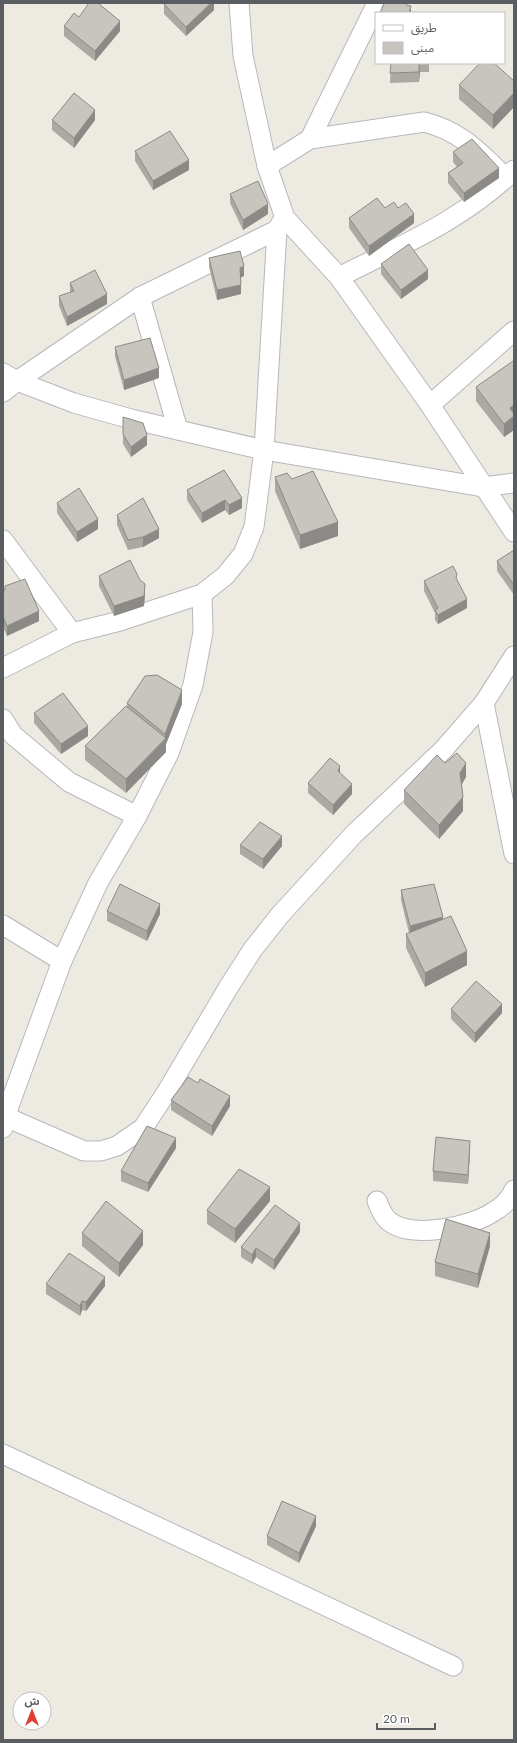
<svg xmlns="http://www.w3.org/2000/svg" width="517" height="1743" font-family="Lato,'Noto Sans Arabic',sans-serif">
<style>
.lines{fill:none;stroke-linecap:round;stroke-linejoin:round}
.minor-casing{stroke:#b5b8bc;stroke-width:21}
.minor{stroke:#fff;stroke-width:19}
.wall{fill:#aca9a4}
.shaded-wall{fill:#8c8a86}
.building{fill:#c8c5bf;stroke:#8c8a86}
</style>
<rect width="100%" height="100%" fill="#edeae2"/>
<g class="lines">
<defs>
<g id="minor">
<polyline points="239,3 243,56 267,166 285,218 339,277 430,405 514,532"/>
<polyline points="310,139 377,3"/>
<path d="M267,166L310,139L424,122C461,131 480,153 506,178"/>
<path d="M339,277C400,246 465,219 514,170"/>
<polyline points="140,297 178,430"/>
<polyline points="3,373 17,381 74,403 131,419 264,450 483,487 514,483"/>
<polyline points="3,392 17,381 140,297 277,230 283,220"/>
<polyline points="430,405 514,331"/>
<polyline points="3,540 72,633"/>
<polyline points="3,668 72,633 120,621 202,594 225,576 243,554 254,527 264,450 277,230"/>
<polyline points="484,703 514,854"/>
<polyline points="3,719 13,735 69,782 137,816"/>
<polyline points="3,925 62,961"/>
<polyline points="6,1117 84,1151 101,1151 117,1146 143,1128 166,1093 228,988 253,949 280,915 354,834 443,750 484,703 514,656"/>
<polyline points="3,1128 9,1106 62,961 98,883 137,816 169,753 193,685 203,632 202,594"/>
<path d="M377,1201C380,1208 383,1217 390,1222C413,1239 471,1227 493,1212C502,1207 510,1199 514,1190"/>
<polyline points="3,1454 453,1666"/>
</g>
</defs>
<use href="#minor" class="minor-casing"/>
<use href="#minor" class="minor"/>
</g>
<g class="wall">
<polygon points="214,3 214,10 186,36 164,14 164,4"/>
<polygon points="79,17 120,31 95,61 64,36 64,26"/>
<polygon points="391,63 429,63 429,72 420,72 419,82 390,83"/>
<polygon points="514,81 514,107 493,129 459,99 459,85"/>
<polygon points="52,120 95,120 74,148 52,130"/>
<polygon points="135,151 189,170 153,190 135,161"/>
<polygon points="453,152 499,178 464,202 448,183 448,173 457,167 453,162"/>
<polygon points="230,194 268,214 243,230 230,203"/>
<polygon points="385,208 414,223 369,256 349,228 349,218"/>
<polygon points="209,258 244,276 241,277 241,294 217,300 209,267"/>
<polygon points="381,264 428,279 401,299 381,274"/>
<polygon points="70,283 107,304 67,326 59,306 59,296 70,292"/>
<polygon points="115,347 159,378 124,390 115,356"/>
<polygon points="514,362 514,430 504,437 476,401 476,387"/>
<polygon points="123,417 147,445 131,457 123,444"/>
<polygon points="224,470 242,508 229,515 225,510 202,523 187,500 187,490"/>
<polygon points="275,477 338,536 300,549 275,491"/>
<polygon points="57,503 98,529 77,542 57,513"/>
<polygon points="117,515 159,538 143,547 128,550 117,525"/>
<polygon points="514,550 514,595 497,571 497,561"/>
<polygon points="99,576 145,594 144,606 114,616 99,586"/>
<polygon points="424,581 457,581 467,608 438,624 435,620 435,613 424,591"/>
<polygon points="3,591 39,621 7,636 3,627"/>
<polygon points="127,703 182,704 166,744 166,752 126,793 85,760 85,746 127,706"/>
<polygon points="34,713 88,736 61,754 34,723"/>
<polygon points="445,763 466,777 462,784 463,811 439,839 404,804 404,790"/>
<polygon points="308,783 352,794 333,815 308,793"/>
<polygon points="240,845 282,846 263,869 240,854"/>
<polygon points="401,890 443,919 467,965 425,987 406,948 406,934 409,933 401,900"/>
<polygon points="107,911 160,914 147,941 107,921"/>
<polygon points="451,1009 502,1013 475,1043 451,1019"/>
<polygon points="198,1083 230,1106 212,1136 171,1110 171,1100"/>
<polygon points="176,1148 148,1192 121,1181 121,1171"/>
<polygon points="470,1150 468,1184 433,1181 433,1171"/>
<polygon points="270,1201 235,1243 207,1224 207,1210"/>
<polygon points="300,1232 274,1270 256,1257 252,1264 241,1257 241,1247"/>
<polygon points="82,1233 143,1245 119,1277 82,1246"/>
<polygon points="490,1246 478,1288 435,1276 435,1262"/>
<polygon points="46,1284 105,1286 86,1311 82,1310 80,1316 46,1294"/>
<polygon points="316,1526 299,1563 267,1545 267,1536"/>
</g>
<g class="shaded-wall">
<polygon points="211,3 214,3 214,10 186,36 186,27"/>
<polygon points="411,6 411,13 409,13"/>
<polygon points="120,21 120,31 95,61 95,51"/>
<polygon points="420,63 420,72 419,82 419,72"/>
<polygon points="514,93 514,107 493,129 493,115"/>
<polygon points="95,110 95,120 74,148 74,138"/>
<polygon points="189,160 189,170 153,190 153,181"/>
<polygon points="499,168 499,178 464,202 464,193"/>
<polygon points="268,204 268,214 243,230 243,220"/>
<polygon points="414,214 414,223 369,256 369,246"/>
<polygon points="244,266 244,276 240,278 240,268"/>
<polygon points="428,270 428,279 401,299 401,290"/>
<polygon points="241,285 241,294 217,300 217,290"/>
<polygon points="107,294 107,304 67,326 67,317"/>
<polygon points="159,368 159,378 124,390 124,380"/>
<polygon points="514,405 514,430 504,437 504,424 510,408"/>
<polygon points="147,435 147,445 131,457 131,447"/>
<polygon points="242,498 242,508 229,515 229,505"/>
<polygon points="225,500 225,510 202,523 202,513"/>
<polygon points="98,519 98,529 77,542 77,532"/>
<polygon points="338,522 338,536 300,549 300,535"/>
<polygon points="159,529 159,538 143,547 143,537"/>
<polygon points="145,584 145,594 144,606 114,616 114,606"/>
<polygon points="467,599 467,608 438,624 438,615"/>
<polygon points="39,611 39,621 7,636 7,626"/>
<polygon points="182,690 182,704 166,744 166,752 126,793 126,779 165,740 165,734"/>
<polygon points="88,726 88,736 61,754 61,744"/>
<polygon points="466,763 466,777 460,787 460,773"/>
<polygon points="340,766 340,776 338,771"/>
<polygon points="352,784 352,794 333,815 333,805"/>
<polygon points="463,797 463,811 439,839 439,825"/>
<polygon points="282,836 282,846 263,869 263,859"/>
<polygon points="160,904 160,914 147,941 147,931"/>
<polygon points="443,917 443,926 410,936 410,926"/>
<polygon points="467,951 467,965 425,987 425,973"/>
<polygon points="502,1004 502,1013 475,1043 475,1033"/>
<polygon points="230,1096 230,1106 212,1136 212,1126"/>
<polygon points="176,1138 176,1148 148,1192 148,1183"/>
<polygon points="470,1141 470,1150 468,1184 468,1175"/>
<polygon points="270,1187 270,1201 235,1243 235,1229"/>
<polygon points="300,1223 300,1232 274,1270 274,1260"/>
<polygon points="143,1231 143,1245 119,1277 119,1263"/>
<polygon points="490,1233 490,1246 478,1288 478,1274"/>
<polygon points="256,1248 256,1257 252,1264 252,1255"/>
<polygon points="105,1277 105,1286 86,1311 86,1302"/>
<polygon points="82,1301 82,1310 80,1316 80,1306"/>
<polygon points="316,1516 316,1526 299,1563 299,1553"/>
</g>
<g class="building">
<polygon points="89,3 98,3 120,21 95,51 64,26 74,13 79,17"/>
<polygon points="166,3 211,3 186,27 164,4"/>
<polygon points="384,3 406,3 406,5 411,6 409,13 380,13"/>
<polygon points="391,63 419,63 419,72 390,73"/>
<polygon points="480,63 494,63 514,81 514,93 493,115 459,85"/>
<polygon points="74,93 95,110 74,138 52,120"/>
<polygon points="170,131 189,160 153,181 135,151"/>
<polygon points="472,139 499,168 464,193 448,173 463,163 453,152"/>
<polygon points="258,181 268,204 243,220 230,194"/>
<polygon points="377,198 385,208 394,202 398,208 406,203 414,214 369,246 349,218"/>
<polygon points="409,244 428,270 401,290 381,264"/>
<polygon points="240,251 244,266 240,268 241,285 217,290 209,258"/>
<polygon points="95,270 107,294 67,317 59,296 74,291 70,283"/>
<polygon points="150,338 159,368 124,380 115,347"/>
<polygon points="513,361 514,362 514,405 510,408 514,414 514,416 504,424 476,387"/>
<polygon points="123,417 143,423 147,435 131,447 123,434"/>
<polygon points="224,470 242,498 229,505 225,500 202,513 187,490"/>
<polygon points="313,471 338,522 300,535 275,477 287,473 292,479"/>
<polygon points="79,488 98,519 77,532 57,503"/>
<polygon points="143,498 159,529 143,537 128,540 117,515"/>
<polygon points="514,550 514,585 497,561"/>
<polygon points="130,560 140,580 145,584 144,596 114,606 99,576"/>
<polygon points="453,566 457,574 456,578 467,599 438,615 435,610 438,608 424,581"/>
<polygon points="25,579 39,611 7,626 3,617 3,591 5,590 5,586"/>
<polygon points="157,675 182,690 165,734 127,703 145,676"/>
<polygon points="63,693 88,726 61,744 34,713"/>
<polygon points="126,706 166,738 126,779 85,746"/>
<polygon points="457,753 466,763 460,773 463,797 439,825 404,790 437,755 445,763"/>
<polygon points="330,758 340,766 338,771 352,784 333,805 308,783"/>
<polygon points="260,822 282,836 263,859 240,845"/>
<polygon points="120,884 160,904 147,931 107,911"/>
<polygon points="434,884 443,917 410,926 401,890"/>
<polygon points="451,916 467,951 425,973 406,934"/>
<polygon points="476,981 502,1004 475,1033 451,1009"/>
<polygon points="188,1077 198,1083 200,1079 230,1096 212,1126 171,1100"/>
<polygon points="147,1126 176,1138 148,1183 121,1171"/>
<polygon points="436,1137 470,1141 468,1175 433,1171"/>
<polygon points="239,1169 270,1187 235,1229 207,1210"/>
<polygon points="106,1201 143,1231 119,1263 82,1233"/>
<polygon points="275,1205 300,1223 274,1260 256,1248 252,1255 241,1247"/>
<polygon points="446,1219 490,1233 478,1274 435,1262"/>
<polygon points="69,1253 105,1277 86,1302 82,1301 80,1306 46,1284"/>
<polygon points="282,1501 316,1516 299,1553 267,1536"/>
</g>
<rect width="517" height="1743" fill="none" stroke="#5a5e62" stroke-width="8"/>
<rect x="375" y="12" width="130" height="52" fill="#ffffff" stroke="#bdbfc0"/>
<rect x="383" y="25" width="20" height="6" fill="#ffffff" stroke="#bdbfc0"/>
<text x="411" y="32" font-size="12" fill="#5a5e62">طريق</text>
<rect x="383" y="42" width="20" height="12" fill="#c8c5bf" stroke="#bdbfc0"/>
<text x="411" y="52" font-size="12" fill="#5a5e62">مبنى</text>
<g transform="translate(32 1711)"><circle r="19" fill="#ffffff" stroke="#bdbfc0"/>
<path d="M0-3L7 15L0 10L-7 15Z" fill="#e03e35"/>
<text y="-6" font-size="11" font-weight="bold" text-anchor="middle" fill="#5a5e62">ش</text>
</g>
<path d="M377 1723v6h58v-6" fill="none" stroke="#5a5e62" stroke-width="2"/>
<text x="383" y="1723" font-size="12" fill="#5a5e62" stroke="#ffffff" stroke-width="3" paint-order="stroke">20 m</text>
</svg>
